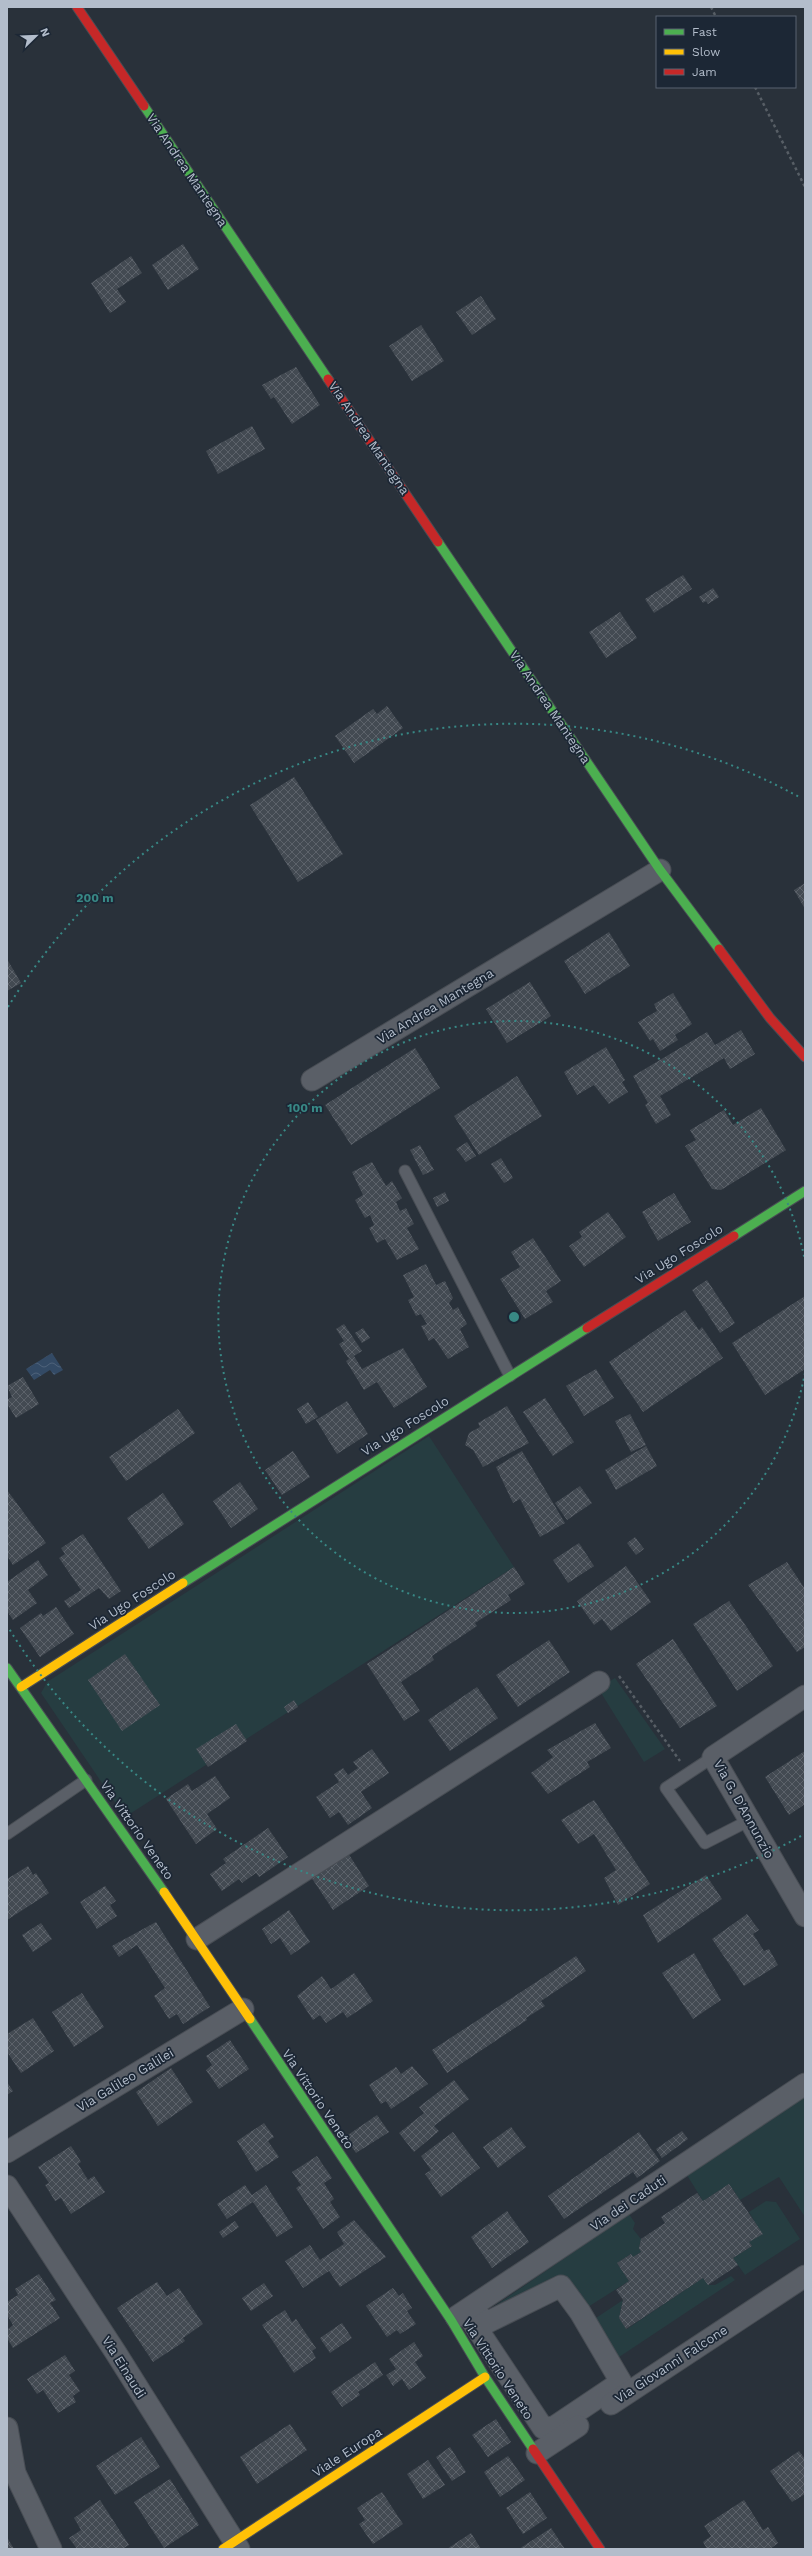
<svg xmlns="http://www.w3.org/2000/svg" width="812" height="2556" font-family="'Work Sans',sans-serif">
<style>
.green{fill:#263d41}
.water{fill:url(#water-waves)}
.building{fill:url(#building-cross-hatch)}
.lines{fill:none;stroke-linecap:round;stroke-linejoin:round}
.lane-casing{stroke:#484d54;stroke-width:13}
.street-casing{stroke:#484d54;stroke-width:23}
.fast-casing{stroke:#484d54;stroke-width:11}
.slow-casing{stroke:#484d54;stroke-width:11}
.jam-casing{stroke:#484d54;stroke-width:11}
.path{stroke:#575e65;stroke-width:2.5;stroke-dasharray:3 3;stroke-linecap:butt}
.lane{stroke:#5a5f67;stroke-width:11}
.street{stroke:#5a5f67;stroke-width:21}
.fast{stroke:#4caf50;stroke-width:9}
.slow{stroke:#ffc107;stroke-width:9}
.jam{stroke:#c62828;stroke-width:9}
.ring{fill:none;stroke:#388885;stroke-width:2;stroke-dasharray:2 4}
.labels{text-anchor:middle;dominant-baseline:central;stroke-width:3.5;stroke-linejoin:round;paint-order:stroke}
.street-label{font-size:13px;fill:#b3bdcb;stroke:#1c2735}
.centre{fill:#388885;stroke:#1c2735;stroke-width:2}
.ring-label{font-size:12px;text-anchor:middle;font-weight:bold;fill:#388885;stroke:#1c2735;stroke-width:3.5;stroke-linejoin:round;paint-order:stroke}
</style>
<defs>
<pattern id="water-waves" width="16" height="10" patternUnits="userSpaceOnUse"><rect width="16" height="10" fill="#334a65"/><path d="M0 5q4-4 8 0t8 0" fill="none" stroke="#4e627a"/></pattern>
<pattern id="building-cross-hatch" width="8" height="8" patternUnits="userSpaceOnUse"><rect width="8" height="8" fill="#434a52"/><path d="M0 0l8 8M0 8l8-8" fill="none" stroke="#5c626a"/></pattern>
</defs>
<rect width="100%" height="100%" fill="#29313a"/>
<g class="green">
<polygon points="429,1436 514,1567 125,1817 41,1693 47,1682"/>
<polygon points="615,1678 665,1749 644,1762 598,1688"/>
<polygon points="805,2094 805,2217 779,2177 740,2200 729,2184 703,2201 685,2172"/>
<polygon points="766,2201 776,2202 800,2239 745,2275 733,2258 752,2246 749,2242 762,2234 749,2212"/>
<polygon points="629,2214 635,2223 633,2229 641,2239 639,2248 641,2252 633,2257 631,2254 617,2263 629,2281 580,2312 561,2286 480,2316"/>
<polygon points="731,2276 735,2280 610,2363 587,2324 623,2300 619,2318 627,2329 703,2278 708,2285 715,2285"/>
</g>
<polygon class="water" points="52,1353 63,1370 54,1375 50,1370 34,1380 26,1369"/>
<g class="building">
<polygon points="183,244 199,269 168,290 152,265"/>
<polygon points="131,256 142,273 117,289 126,302 110,313 91,283"/>
<polygon points="481,296 496,319 472,335 456,312"/>
<polygon points="421,325 444,361 412,381 389,346"/>
<polygon points="296,367 320,405 292,424 274,397 271,399 262,385"/>
<polygon points="252,426 265,449 218,474 206,451"/>
<polygon points="683,575 692,589 654,613 645,599"/>
<polygon points="713,588 719,597 708,604 706,601 703,603 699,597"/>
<polygon points="620,612 637,638 606,658 589,632"/>
<polygon points="387,706 403,728 354,763 335,736 373,709 377,714"/>
<polygon points="294,777 343,854 298,882 250,805"/>
<polygon points="805,883 805,909 794,890"/>
<polygon points="609,932 630,966 585,994 564,961"/>
<polygon points="7,959 21,983 7,991"/>
<polygon points="530,982 551,1016 507,1043 486,1009"/>
<polygon points="673,993 692,1024 675,1035 678,1040 660,1051 653,1039 650,1041 638,1022 657,1011 654,1004"/>
<polygon points="741,1030 755,1054 730,1069 724,1058 660,1096 671,1115 656,1124 645,1105 648,1103 633,1076 707,1032 715,1045"/>
<polygon points="606,1047 625,1080 622,1082 628,1092 609,1104 594,1085 577,1095 564,1072"/>
<polygon points="415,1048 440,1088 351,1145 325,1105"/>
<polygon points="517,1076 542,1116 479,1155 454,1116"/>
<polygon points="761,1108 786,1150 721,1190 712,1189 685,1146 696,1140 690,1130 724,1110 733,1125"/>
<polygon points="467,1142 476,1156 466,1162 456,1149"/>
<polygon points="420,1145 434,1170 423,1175 410,1150"/>
<polygon points="501,1158 513,1178 504,1183 491,1164"/>
<polygon points="372,1162 386,1186 392,1181 402,1198 396,1202 400,1211 406,1208 414,1224 407,1228 419,1249 397,1260 385,1239 377,1243 369,1228 374,1225 370,1215 365,1218 355,1200 363,1195 352,1172"/>
<polygon points="445,1192 449,1201 437,1207 433,1198"/>
<polygon points="674,1193 691,1222 658,1241 642,1212"/>
<polygon points="608,1212 626,1237 584,1267 569,1246 582,1237 579,1232"/>
<polygon points="533,1238 561,1281 546,1291 553,1302 525,1319 500,1279 520,1267 511,1252"/>
<polygon points="426,1264 436,1285 445,1281 453,1298 449,1303 453,1310 458,1307 467,1324 460,1329 469,1347 448,1359 434,1338 429,1341 421,1326 427,1324 421,1314 416,1316 408,1300 414,1297 403,1275"/>
<polygon points="707,1280 735,1323 720,1333 692,1290"/>
<polygon points="805,1296 805,1369 765,1395 732,1343"/>
<polygon points="685,1310 699,1330 702,1327 723,1358 643,1412 609,1362"/>
<polygon points="344,1324 362,1351 354,1356 362,1369 403,1348 427,1387 394,1408 377,1382 364,1390 346,1361 349,1359 339,1344 344,1341 336,1329"/>
<polygon points="363,1328 370,1338 362,1343 355,1333"/>
<polygon points="596,1369 614,1398 584,1416 566,1386"/>
<polygon points="23,1377 39,1404 16,1418 7,1404 7,1400 12,1397 7,1386"/>
<polygon points="545,1398 574,1442 553,1456 523,1412"/>
<polygon points="347,1401 368,1434 337,1454 316,1420"/>
<polygon points="308,1402 318,1417 306,1424 297,1409"/>
<polygon points="507,1406 529,1443 483,1467 473,1450 465,1445 469,1433 480,1427 478,1423"/>
<polygon points="178,1409 195,1433 126,1481 109,1457"/>
<polygon points="630,1414 646,1445 631,1452 615,1421"/>
<polygon points="646,1446 657,1466 616,1490 605,1470"/>
<polygon points="293,1451 310,1477 282,1495 265,1470"/>
<polygon points="522,1451 565,1523 540,1537 520,1499 513,1503 496,1467"/>
<polygon points="240,1482 258,1509 231,1528 213,1501"/>
<polygon points="580,1486 592,1503 567,1520 555,1503"/>
<polygon points="7,1490 46,1543 13,1565 7,1556"/>
<polygon points="163,1493 184,1524 149,1549 127,1518"/>
<polygon points="83,1534 121,1591 109,1599 99,1588 69,1608 64,1601 81,1590 59,1558 65,1554 61,1548"/>
<polygon points="635,1537 644,1549 636,1555 627,1543"/>
<polygon points="579,1543 594,1566 568,1583 553,1560"/>
<polygon points="38,1560 48,1575 28,1590 37,1603 13,1620 7,1611 7,1582"/>
<polygon points="787,1562 805,1589 805,1647 797,1652 748,1585"/>
<polygon points="626,1566 651,1602 611,1631 602,1619 594,1625 577,1601"/>
<polygon points="514,1567 525,1584 508,1595 511,1600 475,1623 477,1626 432,1656 434,1660 401,1682 420,1711 404,1721 367,1664"/>
<polygon points="729,1601 773,1666 737,1691 693,1624"/>
<polygon points="56,1607 74,1634 40,1657 20,1628 41,1613 43,1616"/>
<polygon points="673,1639 717,1706 680,1728 636,1664"/>
<polygon points="549,1640 570,1672 518,1707 496,1675"/>
<polygon points="125,1654 160,1705 122,1731 88,1680"/>
<polygon points="477,1687 498,1718 450,1751 428,1720"/>
<polygon points="294,1700 298,1707 288,1713 284,1707"/>
<polygon points="595,1723 611,1748 587,1762 590,1767 548,1794 531,1773 553,1757 547,1750"/>
<polygon points="236,1724 247,1741 208,1767 196,1749"/>
<polygon points="372,1749 389,1773 361,1792 372,1808 348,1825 339,1812 330,1818 316,1797 339,1782 334,1774 343,1768 348,1775 358,1768 353,1762"/>
<polygon points="805,1751 805,1804 789,1815 765,1777"/>
<polygon points="215,1776 230,1798 207,1814 217,1829 196,1844 166,1799 188,1784 192,1791"/>
<polygon points="594,1800 650,1884 618,1905 604,1878 616,1870 594,1834 578,1844 561,1820"/>
<polygon points="268,1828 288,1857 259,1877 256,1873 242,1883 239,1879 222,1891 210,1874 226,1863 223,1859"/>
<polygon points="348,1853 369,1886 333,1910 311,1877"/>
<polygon points="28,1866 33,1875 36,1873 49,1893 7,1920 7,1879"/>
<polygon points="706,1875 722,1899 658,1943 643,1915"/>
<polygon points="105,1886 116,1901 110,1905 117,1916 97,1929 80,1902"/>
<polygon points="289,1910 310,1942 291,1955 280,1938 271,1944 262,1929"/>
<polygon points="747,1914 759,1930 753,1934 764,1951 769,1949 778,1965 744,1986 712,1939"/>
<polygon points="156,1922 210,2007 183,2024 177,2014 169,2019 154,1996 165,1988 137,1945 119,1957 112,1946"/>
<polygon points="41,1923 52,1939 33,1952 22,1935"/>
<polygon points="694,1953 721,2000 693,2019 662,1973"/>
<polygon points="576,1956 586,1971 541,2001 545,2006 526,2018 527,2020 447,2073 432,2050"/>
<polygon points="354,1973 373,2001 347,2018 343,2012 326,2023 320,2015 313,2020 297,1996 322,1976 331,1989"/>
<polygon points="82,1993 104,2027 74,2047 52,2012"/>
<polygon points="33,2018 54,2051 21,2073 7,2052 7,2034"/>
<polygon points="230,2040 249,2069 219,2089 206,2070 212,2065 206,2056"/>
<polygon points="412,2066 428,2084 391,2109 386,2101 381,2104 369,2085 396,2067 401,2074"/>
<polygon points="171,2068 193,2102 158,2126 136,2092"/>
<polygon points="454,2080 469,2099 434,2126 439,2131 414,2152 399,2133 424,2113 419,2107"/>
<polygon points="7,2082 13,2091 7,2095"/>
<polygon points="377,2115 389,2132 356,2153 345,2137"/>
<polygon points="264,2123 274,2137 268,2141 279,2157 256,2172 237,2141"/>
<polygon points="511,2127 526,2147 498,2168 483,2147"/>
<polygon points="682,2131 688,2139 662,2158 656,2149"/>
<polygon points="453,2132 480,2168 441,2197 425,2174 431,2170 421,2156"/>
<polygon points="639,2132 660,2161 637,2178 633,2172 564,2219 548,2196"/>
<polygon points="71,2146 81,2162 78,2164 88,2180 94,2176 105,2192 71,2214 61,2198 55,2201 45,2185 49,2183 38,2167"/>
<polygon points="317,2156 332,2178 324,2183 334,2199 330,2202 340,2217 323,2229 296,2188 301,2185 292,2172"/>
<polygon points="729,2184 763,2234 749,2242 752,2246 733,2258 738,2265 708,2285 703,2278 626,2329 619,2318 623,2300 616,2290 629,2281 617,2263 631,2254 633,2257 641,2252 639,2248 641,2239 665,2223 661,2217 697,2193 703,2201"/>
<polygon points="245,2185 252,2195 266,2185 293,2227 277,2237 253,2202 227,2219 217,2204"/>
<polygon points="507,2211 529,2242 492,2268 471,2237"/>
<polygon points="354,2220 386,2257 340,2287 329,2271 303,2288 285,2261 310,2245 320,2260 344,2244 337,2232"/>
<polygon points="235,2221 239,2227 223,2238 219,2232"/>
<polygon points="39,2274 56,2300 50,2303 60,2318 13,2348 7,2338 7,2330 13,2325 7,2315 7,2302 18,2295 15,2289"/>
<polygon points="157,2282 167,2296 179,2288 203,2324 183,2338 185,2341 153,2362 117,2308"/>
<polygon points="264,2283 273,2296 251,2311 242,2298"/>
<polygon points="393,2288 399,2296 403,2293 412,2308 407,2311 416,2324 400,2334 397,2330 387,2337 366,2306"/>
<polygon points="285,2310 292,2322 296,2319 316,2348 312,2351 316,2358 294,2373 262,2325"/>
<polygon points="342,2323 352,2338 330,2353 320,2338"/>
<polygon points="414,2342 423,2356 415,2362 426,2378 409,2390 402,2379 393,2386 386,2375 396,2369 389,2359"/>
<polygon points="65,2355 75,2371 69,2375 80,2391 73,2396 76,2402 58,2413 43,2390 37,2394 27,2379"/>
<polygon points="375,2362 383,2375 358,2392 360,2395 342,2407 331,2392"/>
<polygon points="496,2419 511,2442 488,2457 472,2435"/>
<polygon points="290,2424 307,2450 257,2484 240,2457"/>
<polygon points="141,2437 160,2467 115,2495 96,2466"/>
<polygon points="450,2447 466,2472 452,2481 436,2457"/>
<polygon points="799,2451 805,2459 805,2494 792,2502 770,2471"/>
<polygon points="508,2456 525,2480 500,2497 484,2472"/>
<polygon points="428,2460 445,2485 423,2499 407,2474"/>
<polygon points="170,2479 199,2525 164,2548 134,2502"/>
<polygon points="382,2492 403,2524 373,2544 359,2524 365,2520 357,2508"/>
<polygon points="530,2492 547,2518 523,2534 506,2508"/>
<polygon points="100,2500 129,2545 122,2549 77,2549 69,2538 81,2530 74,2518"/>
<polygon points="744,2500 763,2530 768,2527 778,2543 770,2549 707,2549 703,2542 711,2536 704,2526"/>
<polygon points="551,2528 565,2549 519,2549"/>
<polygon points="471,2533 481,2549 447,2549"/>
<polygon points="7,2537 14,2549 7,2549"/>
</g>
<g class="lines">
<defs>
<g id="lane">
<polyline points="405,1171 510,1376"/>
<polyline points="713,1757 666,1788 705,1843 750,1820"/>
<polyline points="7,1834 86,1780"/>
</g>
<g id="street">
<polyline points="312,1080 660,870"/>
<polyline points="805,1696 713,1757 805,1916"/>
<polyline points="197,1939 599,1682"/>
<polyline points="7,2152 243,2009"/>
<polyline points="7,2186 116,2353 239,2549"/>
<polygon points="561,2286 580,2312 621,2382 554,2427 543,2428 472,2321 480,2316 486,2323"/>
<polyline points="456,2317 805,2084"/>
<polyline points="611,2404 805,2276"/>
<polyline points="7,2428 15,2473 51,2549"/>
<polyline points="537,2453 578,2426"/>
</g>
<g id="fast">
<polyline points="144,106 328,379"/>
<polyline points="438,542 660,870 719,949"/>
<polyline points="734,1236 805,1191"/>
<polyline points="183,1583 587,1328"/>
<polyline points="7,1668 164,1892"/>
<polyline points="250,2019 451,2320 485,2377 533,2449"/>
</g>
<g id="slow">
<polyline points="21,1687 183,1583"/>
<polyline points="164,1892 250,2019"/>
<polyline points="223,2549 485,2377"/>
</g>
<g id="jam">
<polyline points="77,7 144,106"/>
<polyline points="328,379 438,542"/>
<polyline points="719,949 770,1018 805,1057"/>
<polyline points="587,1328 734,1236"/>
<polyline points="533,2449 600,2549"/>
</g>
</defs>
<use href="#lane" class="lane-casing"/>
<use href="#street" class="street-casing"/>
<use href="#fast" class="fast-casing"/>
<use href="#slow" class="slow-casing"/>
<use href="#jam" class="jam-casing"/>
<g class="path">
<polyline points="711,7 716,17"/>
<polyline points="755,87 805,187"/>
<polyline points="619,1676 680,1761"/>
</g>
<use href="#lane" class="lane"/>
<use href="#street" class="street"/>
<use href="#fast" class="fast"/>
<use href="#slow" class="slow"/>
<use href="#jam" class="jam"/>
</g>
<g class="ring">
<path d="M805 1373A296 296 0 1 1 805 1261"/>
<path d="M801 1836A593 593 0 0 1 8 1627M8 1007A593 593 0 0 1 801 798"/>
</g>
<g class="labels">
<g class="street-label">
<text transform="translate(187 170) rotate(56)">Via Andrea Mantegna</text>
<text transform="translate(369 438) rotate(56)">Via Andrea Mantegna</text>
<text transform="translate(550 707) rotate(56)">Via Andrea Mantegna</text>
<text transform="translate(435 1006) rotate(-31)">Via Andrea Mantegna</text>
<text transform="translate(679 1254) rotate(-32)">Via Ugo Foscolo</text>
<text transform="translate(405 1426) rotate(-32)">Via Ugo Foscolo</text>
<text transform="translate(132 1600) rotate(-33)">Via Ugo Foscolo</text>
<text transform="translate(744 1809) rotate(61)">Via G. D'Annunzio</text>
<text transform="translate(137 1830) rotate(55)">Via Vittorio Veneto</text>
<text transform="translate(125 2080) rotate(-31)">Via Galileo Galilei</text>
<text transform="translate(318 2099) rotate(56)">Via Vittorio Veneto</text>
<text transform="translate(628 2203) rotate(-34)">Via dei Caduti</text>
<text transform="translate(671 2364) rotate(-33)">Via Giovanni Falcone</text>
<text transform="translate(124 2367) rotate(58)">Via Einaudi</text>
<text transform="translate(498 2369) rotate(57)">Via Vittorio Veneto</text>
<text transform="translate(347 2452) rotate(-33)">Viale Europa</text>
</g>
</g>
<circle cx="514" cy="1317" r="6" class="centre"/>
<g class="ring-label">
<text x="95" y="902">200 m</text>
<text x="305" y="1112">100 m</text>
</g>
<rect width="812" height="2556" fill="none" stroke="#b3bdcb" stroke-width="16"/>
<rect x="656" y="16" width="140" height="72" fill="#1c2735" stroke="#586371"/>
<rect x="664" y="29" width="20" height="6" fill="#4caf50" stroke="#586371"/>
<text x="692" y="36" font-size="12" fill="#b3bdcb">Fast</text>
<rect x="664" y="49" width="20" height="6" fill="#ffc107" stroke="#586371"/>
<text x="692" y="56" font-size="12" fill="#b3bdcb">Slow</text>
<rect x="664" y="69" width="20" height="6" fill="#c62828" stroke="#586371"/>
<text x="692" y="76" font-size="12" fill="#b3bdcb">Jam</text>
<g transform="translate(36 36) rotate(67)" stroke="#1c2735" stroke-width="3" paint-order="stroke">
<path d="M0-3L7 15L0 10L-7 15Z" fill="#b3bdcb"/>
<text y="-6" font-size="11" font-weight="bold" text-anchor="middle" fill="#b3bdcb">N</text>
</g>
</svg>
